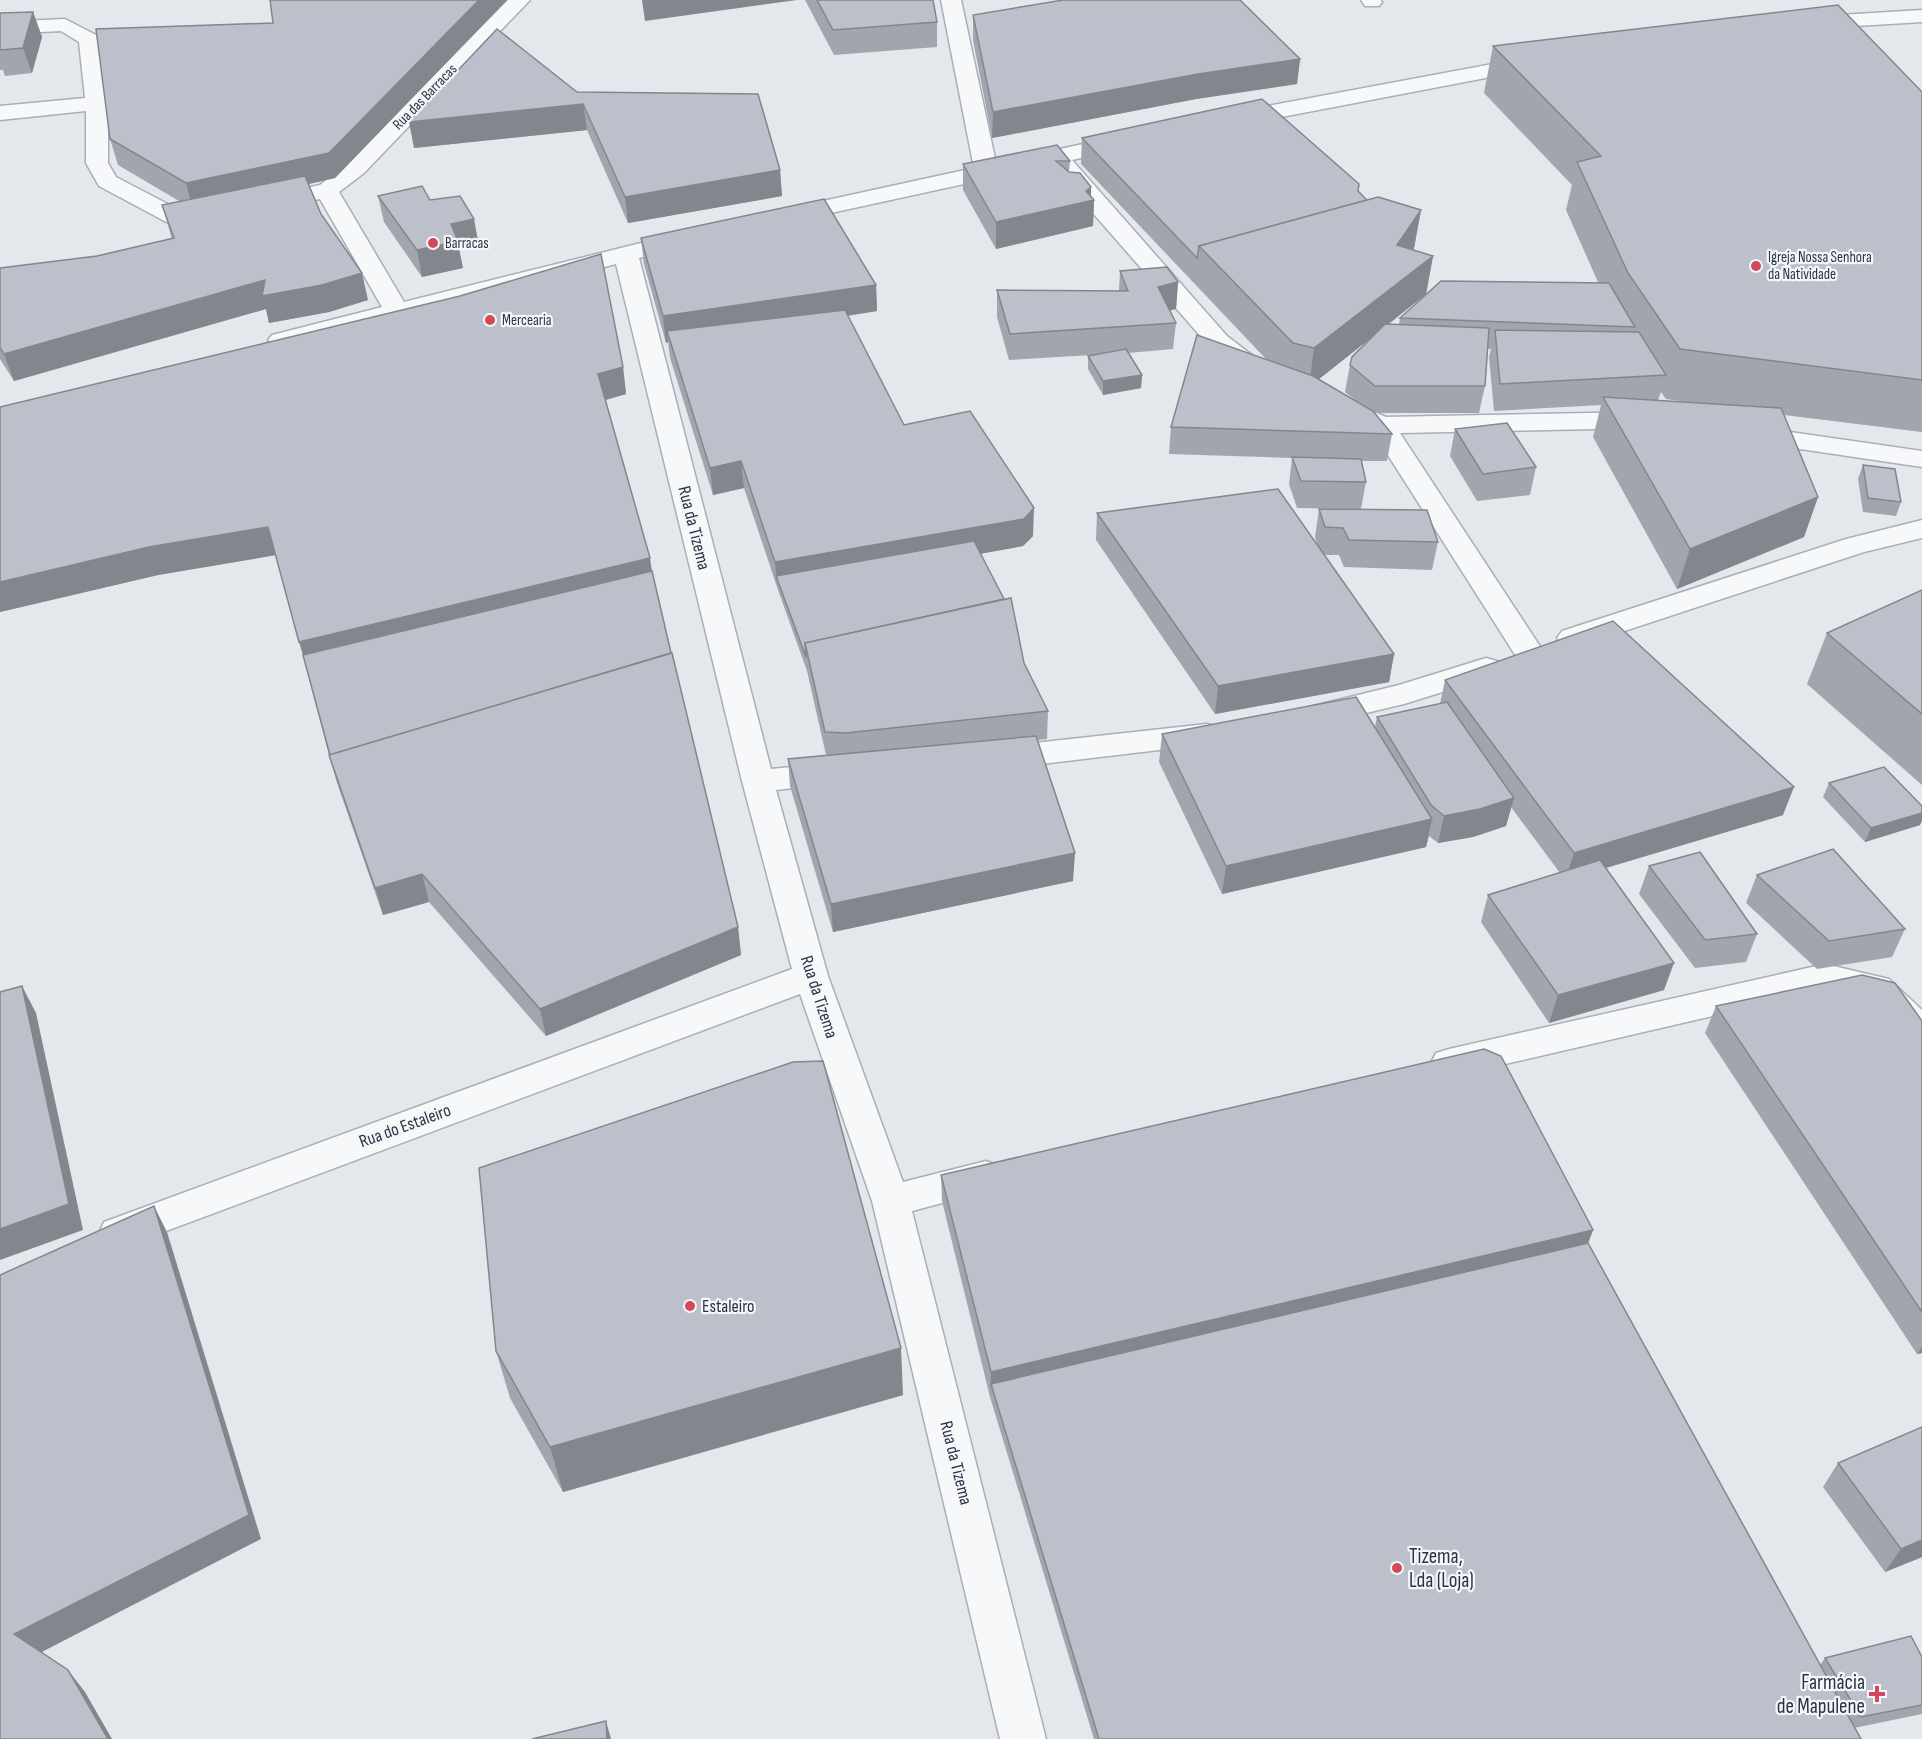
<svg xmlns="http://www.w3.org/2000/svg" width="1922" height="1739" font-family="'Sofia Sans Condensed',sans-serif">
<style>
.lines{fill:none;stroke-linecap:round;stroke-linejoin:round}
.street-casing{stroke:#a9aeb7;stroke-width:3}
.street{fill:#f7f8fa;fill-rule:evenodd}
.wall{fill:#a1a5ae;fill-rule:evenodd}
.shaded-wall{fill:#83868d}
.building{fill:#bbc0ca;stroke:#83868d;stroke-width:1.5}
.poi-dot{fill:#d1495b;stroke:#f4f6f9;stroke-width:2}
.labels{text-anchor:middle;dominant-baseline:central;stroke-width:4.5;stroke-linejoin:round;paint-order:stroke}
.far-street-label{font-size:15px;fill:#2b3445;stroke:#f4f6f9}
.far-poi-label{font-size:15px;fill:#2b3445;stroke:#f4f6f9;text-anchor:start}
.street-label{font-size:18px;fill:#2b3445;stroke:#f4f6f9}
.poi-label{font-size:18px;fill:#2b3445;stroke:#f4f6f9;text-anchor:start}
.near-poi-label{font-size:21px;fill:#2b3445;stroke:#f4f6f9;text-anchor:start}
</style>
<rect width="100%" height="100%" fill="#e4e7ec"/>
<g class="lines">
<defs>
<g id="street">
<polygon points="508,0 530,0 364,173 339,192 404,302 685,232 693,234 697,239 693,244 639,258 771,769 834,763 845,766 850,774 845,782 776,790 828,976 903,1182 986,1161 999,1166 1005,1177 999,1188 912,1211 1046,1739 1000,1739 872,1201 800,994 118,1249 104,1244 99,1233 104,1222 792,969 742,781 616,264 281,348 272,345 268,340 272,335 382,307 320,199 268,209 260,207 256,202 260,197 320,185 348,163"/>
<polygon points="941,0 961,0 996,163 1124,135 1132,137 1135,142 1132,147 1072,160 1227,336 1266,366 1270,371 1266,376 1257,379 1248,376 1209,346 1051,165 785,223 777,221 773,216 777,211 974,168"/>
<polygon points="1361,0 1381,0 1382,2 1379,6 1365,6"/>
<polygon points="1922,10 1922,22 1807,29 1800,27 1797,23 1800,19 1807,17"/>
<polygon points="65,19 96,35 100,39 108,103 108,163 116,177 183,212 206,208 214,210 218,215 214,220 180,227 172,225 99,186 86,163 86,111 0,120 0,106 85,98 79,42 61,31 0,34 0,22"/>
<polygon points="1530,57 1538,58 1541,63 1538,68 1230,127 1222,125 1219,120 1222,115 1230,113"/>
<polygon points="1357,405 1386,417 1642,412 1651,414 1655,420 1651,426 1642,428 1400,433 1545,654 1541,661 1530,664 1519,661 1372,430 1348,419 1344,413 1348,407"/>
<polygon points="1749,426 1922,451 1922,467 1740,440 1736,434 1740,428"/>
<polygon points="1922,520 1922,538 1864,552 1582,645 1572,648 1562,645 1557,638 1562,631 1846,539"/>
<polygon points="1486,658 1497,661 1501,668 1497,675 1404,704 1316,725 1305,722 1301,715 1305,708 1399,685"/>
<polygon points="1207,724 1218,727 1223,735 1218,743 999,769 988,766 983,758 988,750 999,747"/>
<polygon points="1825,964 1889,979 1922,1010 1922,1046 1910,1042 1866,999 1825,990 1449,1077 1436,1073 1431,1063 1436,1053 1449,1049"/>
</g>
</defs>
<use href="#street" class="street-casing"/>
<use href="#street" class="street"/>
</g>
<g class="wall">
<polygon points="270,0 507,0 335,178 309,184 321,214 368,300 329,312 269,323 266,309 14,381 0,359 0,268 97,256 172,239 162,205 179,201 118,165 110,139 273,23"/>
<polygon points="805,0 933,0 937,22 937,47 834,55"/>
<polygon points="33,12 42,37 32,73 5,76 3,70 0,70 0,13"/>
<polygon points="973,15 1300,59 1297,84 1196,99 992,138 973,40"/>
<path d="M1493,46L1922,92V432L1784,415L1818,497L1804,537L1677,589L1593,437L1601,405L1494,411L1489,357L1491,349H1488L1485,386L1479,413H1375L1392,434L1387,461H1361L1366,482L1361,509L1297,508L1289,484L1292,458L1169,454L1171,427L1266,359L1081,164L1082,138L1358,191L1367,200L1421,210L1414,248L1413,250L1433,256L1426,294L1389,324H1399L1400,318L1598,282L1566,210L1572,185L1484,93ZM1371,338L1350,365L1345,392L1357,401L1319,379ZM1661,392L1666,399L1686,402L1658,400Z"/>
<polygon points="577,92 780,170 782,196 628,223 587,130 414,148"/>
<polygon points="1070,161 1069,172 1091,187 1091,196 1094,200 1093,226 996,249 963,190 963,164"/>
<polygon points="378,196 430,200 479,246 459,249 463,268 422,277 384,222"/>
<polygon points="641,238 876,285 877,311 848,316 904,425 1033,536 1023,546 980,554 1024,663 1048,711 1047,739 1038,740 1073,881 833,932 790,786 788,759 826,755 807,671 778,590 744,488 713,495 670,358 668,342 666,343 644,264"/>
<polygon points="1120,271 1178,282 1176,309 1170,310 1176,323 1173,349 1128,353 1142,375 1141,388 1103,395 1088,369 1088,356 1092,355 1009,360 997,317 997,290 1119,291"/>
<polygon points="623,367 626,394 605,400 652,571 738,927 741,955 546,1036 429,902 383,915 337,783 329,755 303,656 276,555 158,575 0,612 0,407"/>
<polygon points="1455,429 1536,467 1530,495 1477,501 1450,456"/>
<polygon points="1863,465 1901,502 1896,516 1863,512 1858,479"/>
<polygon points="1319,509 1438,542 1432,570 1344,567 1339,555 1325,555 1394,654 1389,682 1215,714 1096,540 1097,513 1317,544 1315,537"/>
<polygon points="1922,590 1922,785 1807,684 1827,633"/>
<polygon points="1445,680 1783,815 1606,868 1664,990 1549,1023 1481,922 1488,895 1560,873 1511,807 1506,826 1473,837 1438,843 1429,836 1426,847 1222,894 1159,762 1162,734 1375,727 1377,717 1440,704"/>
<polygon points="1829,783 1920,825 1865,842 1823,797"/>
<polygon points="1649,866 1757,934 1746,962 1695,968 1639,894"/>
<polygon points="1757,875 1905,929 1892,957 1817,969 1746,903"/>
<polygon points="1716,1006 1922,1021 1922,1353 1917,1354 1705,1033"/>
<polygon points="941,1175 1593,1230 1588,1243 1820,1665 1825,1658 1922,1657 1922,1714 1854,1728 1860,1739 1094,1739 990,1397 942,1201"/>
<polygon points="496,1351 903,1395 563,1492 510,1398"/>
<polygon points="1838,1463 1922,1557 1885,1572 1823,1487"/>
</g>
<g class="shaded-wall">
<polygon points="479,0 507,0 335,178 193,210 186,183"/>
<polygon points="642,0 797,0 645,21"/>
<polygon points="33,12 42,37 32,73 23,48"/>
<polygon points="1300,59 1297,84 1196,99 992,138 993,112 1198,74"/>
<polygon points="583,104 587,130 414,148 409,122"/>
<polygon points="780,170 782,196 628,223 625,197"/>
<polygon points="1091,187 1091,201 1094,200 1093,226 996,249 996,222 1086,191"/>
<polygon points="1421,210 1414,248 1390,284 1397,245"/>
<polygon points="474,219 479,246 459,249 463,268 422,277 417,250 451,224"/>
<polygon points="1433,256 1426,294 1309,387 1314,348"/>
<polygon points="362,273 368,300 329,312 269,323 266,309 14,381 4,354 265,280"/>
<polygon points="1178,282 1176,309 1156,314 1158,287"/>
<polygon points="876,285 877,311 670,342 667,331 668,342 666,343 663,316"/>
<polygon points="623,367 626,394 602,401 598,374"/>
<polygon points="1142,375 1141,388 1103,395 1103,381"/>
<polygon points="741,461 744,488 713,495 710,468"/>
<polygon points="1818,497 1804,537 1677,589 1690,549"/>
<polygon points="1034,508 1033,536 1023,546 781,589 776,576 775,562"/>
<polygon points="268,527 276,555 158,575 0,612 0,582 149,547"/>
<polygon points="650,558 654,586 308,669 299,642"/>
<polygon points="1394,654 1389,682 1215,714 1218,686"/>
<polygon points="1794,787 1783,815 1565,880 1574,853"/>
<polygon points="1514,798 1506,826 1473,837 1438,843 1444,816"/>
<polygon points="1922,813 1922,821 1920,825 1865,842 1871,828"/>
<polygon points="1432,819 1426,847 1222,894 1226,866"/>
<polygon points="1075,853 1073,881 833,932 831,904"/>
<polygon points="422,874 429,902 383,915 375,888"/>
<polygon points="738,927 741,955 546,1036 540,1009"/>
<polygon points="1674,963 1664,990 1549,1023 1558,995"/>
<polygon points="22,986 36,1013 83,1230 0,1260 0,1229"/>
<polygon points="154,1206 167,1232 261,1539 32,1657 14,1634"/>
<polygon points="1593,1230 1583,1256 991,1384 990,1397 991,1372"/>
<polygon points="1922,1347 1922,1353 1917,1354"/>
<polygon points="901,1348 903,1395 563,1492 550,1447"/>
<polygon points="1922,1540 1922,1557 1885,1572 1901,1549"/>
<polygon points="68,1670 85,1692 112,1739 108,1739"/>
<polygon points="606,1721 611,1739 607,1739"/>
</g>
<g class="building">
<polygon points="270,0 479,0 329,153 186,183 110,139 96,29 273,23"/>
<polygon points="817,0 933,0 937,22 833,30"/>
<polygon points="1063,0 1240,0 1300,59 1198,74 993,112 973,15"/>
<polygon points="1838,5 1922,92 1922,380 1680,349 1628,273 1577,162 1601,156 1493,46"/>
<polygon points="33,12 23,48 0,50 0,13"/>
<polygon points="497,29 577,92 758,94 780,170 625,197 583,104 409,122"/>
<polygon points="1262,99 1359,184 1358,191 1367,200 1199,246 1197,258 1082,138"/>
<polygon points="1057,145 1070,161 1056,161 1069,172 1080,173 1091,187 1086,191 1094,200 996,222 963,164"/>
<polygon points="305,176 321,214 362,273 322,285 262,296 265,280 4,354 0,348 0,268 97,256 174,238 162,205"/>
<polygon points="422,186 430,200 460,196 474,219 451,224 458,241 417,250 378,196"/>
<polygon points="1378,197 1421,210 1397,245 1433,256 1314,348 1293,343 1199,246"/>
<polygon points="824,199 876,285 663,316 641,238"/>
<polygon points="601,254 623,367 598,374 650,558 299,642 268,527 149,547 0,582 0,407 460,296"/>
<polygon points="1167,267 1178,282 1158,287 1176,323 1010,334 997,290 1128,291 1120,271"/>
<polygon points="1441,281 1609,283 1635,327 1400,318"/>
<polygon points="845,310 904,425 970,411 1034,508 1024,519 775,562 741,461 710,468 667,331"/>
<polygon points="1385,324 1489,328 1485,386 1375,386 1350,365 1352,357"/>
<polygon points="1495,330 1639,332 1666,375 1500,384"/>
<polygon points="1197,335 1313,376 1373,411 1392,434 1171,427"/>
<polygon points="1126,349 1142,375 1103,381 1088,356"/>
<polygon points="1603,397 1781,408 1818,497 1690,549"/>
<polygon points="1507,423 1536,467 1483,474 1455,429"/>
<polygon points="1292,457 1361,459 1366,482 1301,481"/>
<polygon points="1863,465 1895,469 1901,502 1868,498"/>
<polygon points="1278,489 1394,654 1218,686 1097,513"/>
<polygon points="1319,509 1427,510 1438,542 1349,540 1343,528 1325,527"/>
<polygon points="974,541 1004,599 805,643 806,657 776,576"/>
<polygon points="652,571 671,653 330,755 303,655"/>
<polygon points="1922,590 1922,714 1827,633"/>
<polygon points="1011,598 1024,663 1048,711 846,733 825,732 805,643"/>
<polygon points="1613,621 1794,787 1574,853 1445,680"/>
<polygon points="672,653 738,927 540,1009 422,874 375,888 329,755"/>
<polygon points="1356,697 1432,819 1226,866 1162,734"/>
<polygon points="1447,702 1514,798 1480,809 1444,816 1431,805 1377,717"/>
<polygon points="1036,736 1075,853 831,904 788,759"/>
<polygon points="1884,767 1922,806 1922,813 1871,828 1829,783"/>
<polygon points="1833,849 1905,929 1829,941 1757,875"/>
<polygon points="1700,852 1757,934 1705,940 1649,866"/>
<polygon points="1600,860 1674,963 1558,995 1488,895"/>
<polygon points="1862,975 1895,983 1922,1021 1922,1312 1716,1006"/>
<polygon points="22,986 69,1204 0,1229 0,992"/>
<polygon points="1484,1049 1501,1056 1593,1230 991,1372 941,1175"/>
<polygon points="823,1061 901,1348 550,1447 496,1351 479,1168 793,1062"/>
<polygon points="154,1206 249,1515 14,1634 68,1670 108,1739 0,1739 0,1275"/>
<polygon points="1588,1243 1861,1739 1099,1739 991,1384"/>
<polygon points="1922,1427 1922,1540 1901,1549 1838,1463"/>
<polygon points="1911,1636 1922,1657 1922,1705 1861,1717 1825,1658"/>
<polygon points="606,1721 607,1739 532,1739"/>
</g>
<g class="poi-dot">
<circle cx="433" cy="243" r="6"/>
<circle cx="1756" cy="266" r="6"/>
<circle cx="490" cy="320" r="6"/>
<circle cx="690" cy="1306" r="6"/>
<circle cx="1397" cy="1568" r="6"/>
<path d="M1874 1685h6v6h6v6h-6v6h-6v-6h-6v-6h6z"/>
</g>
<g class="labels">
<g class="far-street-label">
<text transform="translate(425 97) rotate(-46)">Rua das Barracas</text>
</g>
<g class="far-poi-label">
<text x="445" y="243">Barracas</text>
<text x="1768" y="257">Igreja Nossa Senhora<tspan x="1768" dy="17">da Natividade</tspan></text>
<text x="502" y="320">Mercearia</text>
</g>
<g class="street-label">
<text transform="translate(694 528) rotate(76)">Rua da Tizema</text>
<text transform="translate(819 997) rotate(72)">Rua da Tizema</text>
<text transform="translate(405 1126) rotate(-20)">Rua do Estaleiro</text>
<text transform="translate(956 1463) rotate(76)">Rua da Tizema</text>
</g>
<g class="poi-label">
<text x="702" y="1306">Estaleiro</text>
</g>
<g class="near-poi-label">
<text x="1409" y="1556">Tizema,<tspan x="1409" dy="24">Lda (Loja)</tspan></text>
<text x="1865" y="1682" text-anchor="end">Farmácia<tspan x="1865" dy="24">de Mapulene</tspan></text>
</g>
</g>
</svg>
